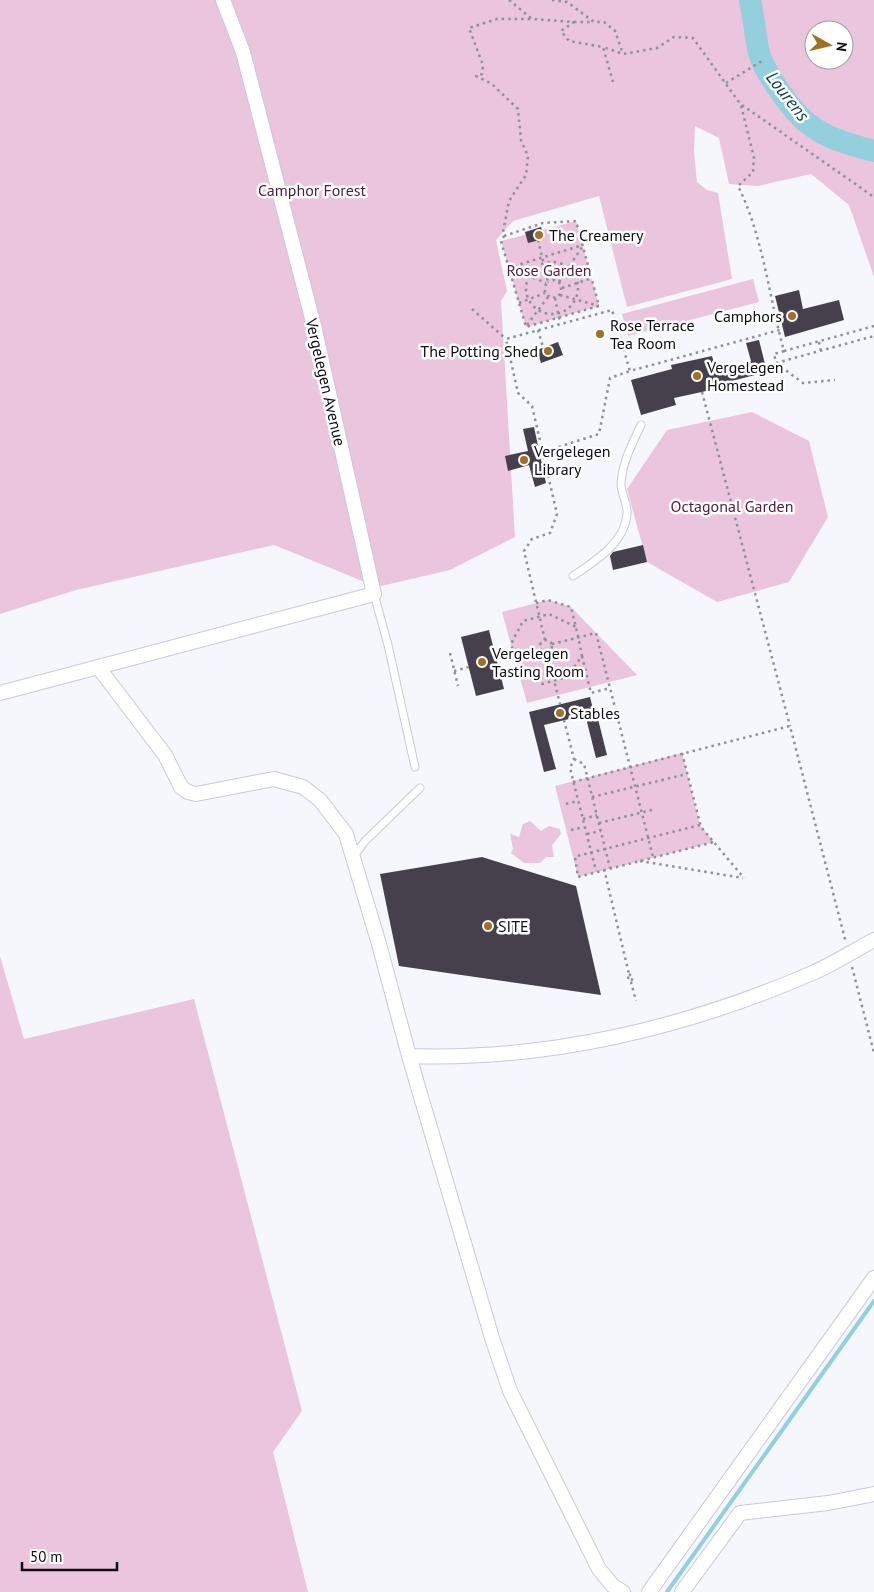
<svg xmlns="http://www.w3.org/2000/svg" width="874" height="1592" font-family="'PT Sans',sans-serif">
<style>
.green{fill:#eac5dd;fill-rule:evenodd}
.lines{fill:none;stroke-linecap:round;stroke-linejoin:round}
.stream{stroke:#93cfdd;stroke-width:4}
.river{stroke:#93cfdd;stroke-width:22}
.building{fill:#45404b}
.lane-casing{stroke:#c7cad8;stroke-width:9}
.street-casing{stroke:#c7cad8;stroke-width:16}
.path{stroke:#909196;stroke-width:2.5;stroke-dasharray:2.5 4;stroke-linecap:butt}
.lane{stroke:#fff;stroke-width:7}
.street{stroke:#fff;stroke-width:14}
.poi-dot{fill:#a26f26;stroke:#fff;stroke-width:2}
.labels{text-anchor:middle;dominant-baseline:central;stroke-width:5;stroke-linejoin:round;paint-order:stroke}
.park-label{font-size:16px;fill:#511c43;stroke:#fff}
.poi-label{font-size:16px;fill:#0c0d11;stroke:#fff;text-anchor:start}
.street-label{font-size:16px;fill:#0c0d11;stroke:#fff}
.water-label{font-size:18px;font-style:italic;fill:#0a414c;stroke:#fff}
</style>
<rect width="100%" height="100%" fill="#f6f7fd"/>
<g class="green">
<path d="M0,0H874V277L849,205L811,174L758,186L729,184L719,138L695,126L694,152L697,182L707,190L718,193L732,279L627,307L599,196L513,221L496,240L507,291L501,301L515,537L450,570L377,587L274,545L76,590L0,614ZM814,30H844V60H814Z"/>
<polygon points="576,221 599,306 526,327 501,241"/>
<polygon points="753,279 759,302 628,336 622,314"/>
<polygon points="752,412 809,441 828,517 789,582 717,602 647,562 627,489 667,430"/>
<polygon points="548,600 571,607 637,675 527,703 502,612"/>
<polygon points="682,753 700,825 714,842 578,877 555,786"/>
<polygon points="530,821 541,831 549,826 560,829 561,834 552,845 554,857 546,857 540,863 524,863 511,853 513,849 510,834 519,837 523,824"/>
<polygon points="0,956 24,1039 194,999 302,1411 273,1452 308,1592 0,1592"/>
</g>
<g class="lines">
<polyline class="stream" points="667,1592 874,1301"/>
<path class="river" d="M750,0C754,17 755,36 759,53C764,72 794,114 810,125C828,139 852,145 874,151"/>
</g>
<g class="building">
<polygon points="541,227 544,239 528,243 525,232"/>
<polygon points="799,290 803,309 839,300 844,320 785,337 775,296"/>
<polygon points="759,340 767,372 720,384 720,388 674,398 676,405 641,415 631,380 672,369 671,365 712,356 716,370 751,361 746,343"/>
<polygon points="558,342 563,355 541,363 537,350"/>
<polygon points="534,427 546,483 535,487 529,465 508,471 505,456 528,451 523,429"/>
<polygon points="643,545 647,562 613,570 610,556 613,552"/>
<polygon points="489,630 504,689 476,696 461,637"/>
<polygon points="590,697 594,713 544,725 556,769 544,772 529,712"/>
<polygon points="597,715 607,755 596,758 586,718"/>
<polygon points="482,857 576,886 601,995 399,966 380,874"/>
</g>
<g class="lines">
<defs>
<g id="lane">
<path d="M573,576C594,562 625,543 627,514C628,504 621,494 621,484C622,463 632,444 641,425"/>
<polyline points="374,594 388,645 415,767"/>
<polyline points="354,856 365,841 420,788"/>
</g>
<g id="street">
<path d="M98,667L165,755L181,787L188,792L196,794L274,779L303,787L320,800L346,834L379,944L409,1056C546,1061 685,1028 810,974C832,965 853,951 874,940"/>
<polyline points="0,693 374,594 314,326 243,52 223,0"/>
<polyline points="409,1056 492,1338 510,1391 599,1569 613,1586 623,1592"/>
<polyline points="649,1592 874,1278"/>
<polyline points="682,1592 740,1513 828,1503 874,1494"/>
</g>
</defs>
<use href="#lane" class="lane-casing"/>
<use href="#street" class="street-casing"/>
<g class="path">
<polyline points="509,0 532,19 574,22 561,31 569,41 603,47"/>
<polyline points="552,0 567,2 594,22 604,22 615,31 623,54"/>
<polyline points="574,22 593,22"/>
<path d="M613,82L603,47L623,54L657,48L674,37L693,38L741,105L754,158L753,172L738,186C763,236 769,297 784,351L774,354L776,363L803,383L835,380"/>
<polyline points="726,83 762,61"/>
<polyline points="742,105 874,197"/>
<polyline points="504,236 543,223 576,221 599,306 526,327 501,241 504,236 503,232 509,201 526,175 528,156 521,140 518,109 492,84 476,76 482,74 483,65 469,28 497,19 532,19"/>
<polyline points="538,240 548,282 545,286 545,293 551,298 558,297 561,292 561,284 554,280 548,282"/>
<circle cx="552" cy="288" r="26"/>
<polyline points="508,268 583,245"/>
<polyline points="509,268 546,283"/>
<polyline points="559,282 582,247"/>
<polyline points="562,288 592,278"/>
<polyline points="560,295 599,306"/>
<polyline points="555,298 560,323"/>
<polyline points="519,303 545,293"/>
<polyline points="472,309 506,339"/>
<polyline points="527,325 548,297"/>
<polyline points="538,330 543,347"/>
<polyline points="819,342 821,351"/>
<polyline points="784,351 874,326"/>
<polyline points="776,363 874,336"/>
<polyline points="702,392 790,726"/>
<polyline points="540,453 599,434 610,378 630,371"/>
<path d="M536,603L548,600L571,607C575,623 579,640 582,656L567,677L542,684L519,672L511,644L523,621L549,614L576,627"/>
<circle cx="546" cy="646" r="6"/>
<polyline points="545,640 524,551 532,539 550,533 557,514 532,406 518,393 506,339 612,310 630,371 783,329"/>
<polyline points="552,644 596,633 653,857"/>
<polyline points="547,652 560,704"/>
<polyline points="450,653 458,686"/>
<polyline points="582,656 591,693 610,688"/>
<polyline points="496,659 540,647"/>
<polyline points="454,671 469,667"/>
<polyline points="564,720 574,759 570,768 596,871"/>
<polyline points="682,753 701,827 744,878"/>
<polyline points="574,759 584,764 610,868"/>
<polyline points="573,782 790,726 846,943"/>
<polyline points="592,797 687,774"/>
<polyline points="566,804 578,801"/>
<polyline points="583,819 597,815"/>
<polyline points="599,823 652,810"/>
<polyline points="700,825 577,856 575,857 578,877 714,842"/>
<polyline points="571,830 584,827"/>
<polyline points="587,834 601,831"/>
<polyline points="640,861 743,878"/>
<polyline points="604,869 629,974 628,979 631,982 636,1001"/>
<polyline points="852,967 874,1053"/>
<polyline points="629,974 633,977 631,982"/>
</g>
<use href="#lane" class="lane"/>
<use href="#street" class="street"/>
</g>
<g class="poi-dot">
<circle cx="539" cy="235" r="5"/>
<circle cx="792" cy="316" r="5"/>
<circle cx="600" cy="334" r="5"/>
<circle cx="548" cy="351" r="5"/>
<circle cx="697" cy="376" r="5"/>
<circle cx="524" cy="460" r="5"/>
<circle cx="482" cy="662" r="5"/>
<circle cx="560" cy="713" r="5"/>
<circle cx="488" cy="926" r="5"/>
</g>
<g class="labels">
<g class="park-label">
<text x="312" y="190">Camphor Forest</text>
<text x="549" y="270">Rose Garden</text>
<text x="732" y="506">Octagonal Garden</text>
</g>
<g class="poi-label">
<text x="549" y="235">The Creamery</text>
<text x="782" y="316" text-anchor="end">Camphors</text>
<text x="610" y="325">Rose Terrace<tspan x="610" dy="18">Tea Room</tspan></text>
<text x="538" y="351" text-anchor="end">The Potting Shed</text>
<text x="707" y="367">Vergelegen<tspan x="707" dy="18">Homestead</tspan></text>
<text x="534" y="451">Vergelegen<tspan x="534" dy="18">Library</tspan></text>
<text x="492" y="653">Vergelegen<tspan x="492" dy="18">Tasting Room</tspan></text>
<text x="570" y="713">Stables</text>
<text x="498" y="926">SITE</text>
</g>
<g class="street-label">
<text transform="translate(326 382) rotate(77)">Vergelegen Avenue</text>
</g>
<g class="water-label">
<text transform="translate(788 96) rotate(52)">Lourens</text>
</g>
</g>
<g transform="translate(829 45) rotate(98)"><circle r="24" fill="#ffffff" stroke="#9e9ea0"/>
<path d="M0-4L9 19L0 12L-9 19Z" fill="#a26f26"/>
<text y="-8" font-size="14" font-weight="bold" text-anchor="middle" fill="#0c0d11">N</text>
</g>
<path d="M22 1562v8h95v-8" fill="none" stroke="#0c0d11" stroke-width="2.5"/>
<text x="30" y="1562" font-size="15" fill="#0c0d11" stroke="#ffffff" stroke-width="4" paint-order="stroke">50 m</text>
</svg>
